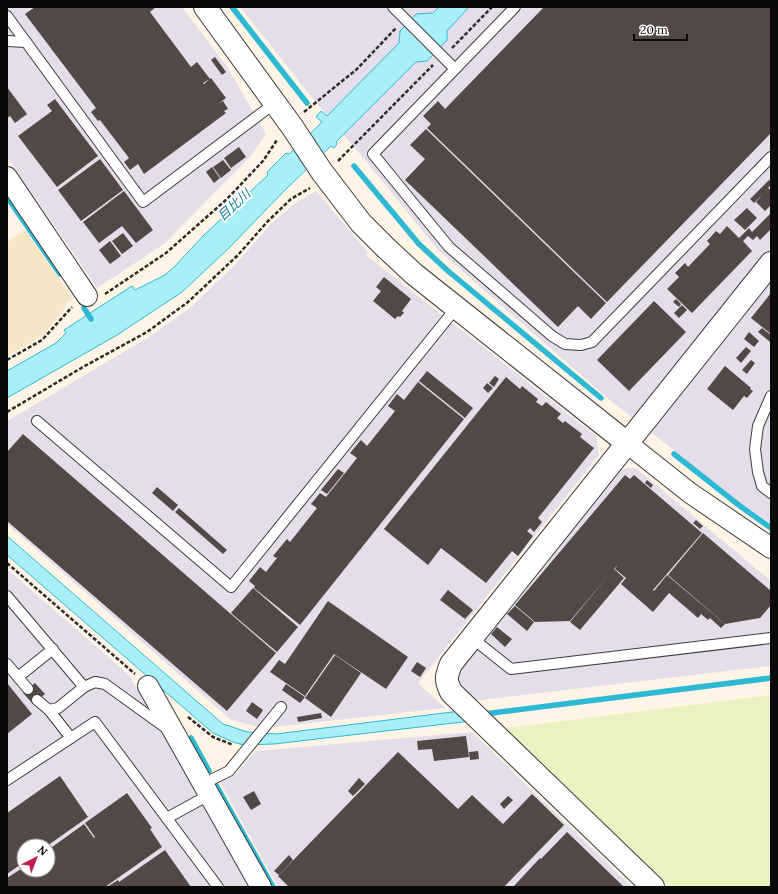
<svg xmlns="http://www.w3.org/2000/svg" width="778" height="894" font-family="Lora,'Noto Sans JP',serif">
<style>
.industrial{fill:#e5ddea;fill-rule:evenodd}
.farmland{fill:#f5e6c6}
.pitch{fill:#ecf1c2}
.water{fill:#a9eff9;stroke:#2db9d3}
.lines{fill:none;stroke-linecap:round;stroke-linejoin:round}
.stream{stroke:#2db9d3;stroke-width:5.5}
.building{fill:#534846}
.service-casing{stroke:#3d3d3d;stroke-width:12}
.minor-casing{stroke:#3d3d3d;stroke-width:22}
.tertiary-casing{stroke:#3d3d3d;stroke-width:24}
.path{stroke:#2c2c2c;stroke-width:2.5;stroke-dasharray:4 2;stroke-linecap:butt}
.service{stroke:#fff;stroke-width:10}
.minor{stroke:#fff;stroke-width:20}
.tertiary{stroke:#fff;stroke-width:22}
.labels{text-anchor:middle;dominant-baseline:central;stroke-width:4;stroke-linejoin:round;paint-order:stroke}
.water-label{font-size:13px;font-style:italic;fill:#0f7e98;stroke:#fff}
</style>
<rect width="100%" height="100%" fill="#fff4e6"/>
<g class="industrial">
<polygon points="7,7 182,7 228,68 266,134 250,157 164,244 97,288 7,157"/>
<polygon points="240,7 771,7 771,524 741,503 606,397 438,250 365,160 318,105"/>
<polygon points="316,191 368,252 366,255 596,436 599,455 418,683 445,708 274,727 258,727 230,719 7,524 7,421 146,339 190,308 236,264 270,225 294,204"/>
<polygon points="636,468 771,581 771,666 472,701 460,691 457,667 616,469"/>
<path d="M7,569L130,676L249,887H7ZM24,846H48V870H24Z"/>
<polygon points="472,732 632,887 278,887 220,782 235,775 256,751"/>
</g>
<polygon class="farmland" points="25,230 73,299 67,302 64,310 44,334 31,343 7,356 7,242"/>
<polygon class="pitch" points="771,695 771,887 667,887 505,728"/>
<g class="water">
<polygon points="439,7 469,7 447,31 447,40 427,61 416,62 336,142 337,144 334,148 331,146 286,189 229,248 182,292 117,335 7,398 7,371 56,343 66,333 64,330 132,286 135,290 165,275 175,266 204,235 268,175 267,172 286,153 289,154 322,122 316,117 321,111 327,116 399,43 400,31 416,14 433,13"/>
<polygon points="7,536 223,724 247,732 276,734 460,711 471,721 274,744 244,745 233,742 213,733 7,555"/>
</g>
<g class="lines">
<g class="stream">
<polyline points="232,7 307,103"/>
<polyline points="354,166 419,244 448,271 601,398"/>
<polyline points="7,197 60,274"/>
<polyline points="84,308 91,319"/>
<polyline points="674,454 740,506 771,528"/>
<polyline points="484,714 771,678"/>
<polyline points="191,738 209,771"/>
<polyline points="216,785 273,887"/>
</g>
</g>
<g class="building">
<polygon points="35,7 156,7 150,12 191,67 197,62 210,79 203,83 204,84 211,78 226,98 218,104 223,101 228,109 224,111 226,113 144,174 138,164 130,170 124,162 129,158 100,120 98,121 91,112 96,108 25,14"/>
<polygon points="544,7 771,7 771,133 607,302 427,128 431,124 423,116 438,101 445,109"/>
<polygon points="215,57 226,72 222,75 211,60"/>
<polygon points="7,87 27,114 15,123 10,116 7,118"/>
<polygon points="55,99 98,156 57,187 18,136 52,111 47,105"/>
<polygon points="426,129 606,303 591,319 578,306 558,327 405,180 425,159 410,145"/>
<polygon points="239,147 246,157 231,168 224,158"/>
<polygon points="100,159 123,190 81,221 58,190"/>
<polygon points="223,160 231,170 221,178 213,167"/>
<polygon points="212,167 220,178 214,183 206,172"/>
<polygon points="769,180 771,182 771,185 768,188 771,190 771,205 765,211 756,202 762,195 754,203 750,199"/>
<polygon points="124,191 153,230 136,243 122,226 99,243 83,222"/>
<polygon points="747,208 757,218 745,230 734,220"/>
<polygon points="770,214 771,215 771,229 760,240 757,236 753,240 748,236 743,241 752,251 692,313 667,289 679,277 675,273 685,263 688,267 710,244 707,241 716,231 720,234 727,226 739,238 749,228 752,232"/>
<polygon points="123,233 133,246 122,254 112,241"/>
<polygon points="110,241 121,256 110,264 99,250"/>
<polygon points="384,277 411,299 402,311 404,313 400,317 398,316 395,319 373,301 381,291 376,287"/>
<polygon points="771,293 771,334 751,318"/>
<polygon points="676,299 681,304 679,307 673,302"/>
<polygon points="654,301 686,332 629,391 597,360"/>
<polygon points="682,305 687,310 679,318 674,313"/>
<polygon points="762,328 771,335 771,340 770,342 758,332"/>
<polygon points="749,332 759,341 754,347 744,339"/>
<polygon points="746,347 751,351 741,363 736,358"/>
<polygon points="751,360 755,363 747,374 742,370"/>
<polygon points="725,366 751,388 750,389 753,391 747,398 744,396 733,410 707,389"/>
<polygon points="427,371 473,408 465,418 419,381"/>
<polygon points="495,376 499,379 494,387 489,383"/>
<polygon points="506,377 520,389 522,386 538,399 536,402 542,406 546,402 561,414 557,418 563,423 565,421 582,434 580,437 594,448 538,518 542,522 534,532 530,528 527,531 533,536 518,556 512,551 486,583 441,548 428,565 384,529"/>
<polygon points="418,382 464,419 300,625 254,588 255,586 249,581 260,567 266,572 277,558 273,556 287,539 290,542 317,508 311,504 320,493 326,497 357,458 350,453 361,440 367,446 395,411 388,406 397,394 404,400"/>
<polygon points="487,383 493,388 488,393 483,388"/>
<polygon points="23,434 276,653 227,711 7,521 7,452"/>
<polygon points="338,469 344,473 327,494 321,490"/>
<polygon points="625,475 630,479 634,475 702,533 653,590 654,591 667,575 725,624 721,628 710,618 708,620 701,614 698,618 669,593 653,612 621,584 626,578 615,569 618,565 614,569 624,578 580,630 570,622 608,576 570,621 535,622 515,605"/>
<polygon points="647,480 653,485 651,488 645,483"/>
<polygon points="157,487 178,505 173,511 152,493"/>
<polygon points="179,508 227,550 223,554 175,512"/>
<polygon points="696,520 703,526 700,529 693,523"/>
<polygon points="703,533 771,591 771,605 760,618 725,624 668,575"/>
<polygon points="253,588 298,627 277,652 231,613"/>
<polygon points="448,590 473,610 465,619 440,600"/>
<polygon points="328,601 408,657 386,689 334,654 305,696 270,672 279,660 285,664"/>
<polygon points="515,606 534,622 527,631 507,614"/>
<polygon points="497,627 512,639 505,647 491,634"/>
<polygon points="335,655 361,673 331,717 305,698"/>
<polygon points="417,662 426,668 420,677 411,671"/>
<polygon points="7,683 32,714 7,734"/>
<polygon points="35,683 45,694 33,704 23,693"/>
<polygon points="286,684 305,697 300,703 282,690"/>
<polygon points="252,702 263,710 257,719 246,711"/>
<polygon points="321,713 322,718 298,722 297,717"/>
<polygon points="466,736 469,757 434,761 432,749 418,750 417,741"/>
<polygon points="478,751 479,759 470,760 469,752"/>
<polygon points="398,752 458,809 472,795 503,824 532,794 564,825 504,887 289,887 278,876"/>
<polygon points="60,776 88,817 47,846 24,846 24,862 7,874 7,813"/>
<polygon points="359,778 365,784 353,796 348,791"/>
<polygon points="254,791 261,804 251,810 243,797"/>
<polygon points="127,793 152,828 150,829 162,847 105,887 7,887 7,878 24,867 24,870 48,870 48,850 84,824 94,838 95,837 85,823"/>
<polygon points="508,796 513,800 504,809 500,804"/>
<polygon points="567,832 624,887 513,887 540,858 541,859"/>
<polygon points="165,850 191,887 107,887 118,880 119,882"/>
<polygon points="289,855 293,860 279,875 274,871"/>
</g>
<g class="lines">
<defs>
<g id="service">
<polyline points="393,7 455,69"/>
<polyline points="515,7 373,154 449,247 552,336 565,344 581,345 592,342 771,157"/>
<polyline points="7,16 143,202 275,103"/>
<polyline points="7,41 26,42"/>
<polyline points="771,396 758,426 755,449 758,472 762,486 771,493"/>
<polyline points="37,421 231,587 456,308"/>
<polyline points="7,596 84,687"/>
<polyline points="472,638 511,669 771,638"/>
<polyline points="7,664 28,689"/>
<polyline points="18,677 53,649"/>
<polyline points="37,700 49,710 58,708 84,687 95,682 105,684 166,728"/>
<polyline points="49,710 71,738"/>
<polyline points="7,780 95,722 218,887"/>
<polyline points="203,784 229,771 281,707"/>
<polyline points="167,818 209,795"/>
</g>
<g id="minor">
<polyline points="7,177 87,296"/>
<polyline points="627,443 690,493 771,548"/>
<polyline points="148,686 261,887"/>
</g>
<g id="tertiary">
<polyline points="205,7 293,128 322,172 361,223 385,247 414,274 627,443"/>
<path d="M653,887L451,692C445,679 446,677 451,664L771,263"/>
</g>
</defs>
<use href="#service" class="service-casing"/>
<use href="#minor" class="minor-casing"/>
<use href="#tertiary" class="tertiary-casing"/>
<g class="path">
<polyline points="452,48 492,7"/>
<polyline points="304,112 357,69 396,28"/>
<polyline points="338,161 433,65"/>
<polyline points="105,294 166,253 227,199 263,161 277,140"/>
<polyline points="7,360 42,340 72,307"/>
<polyline points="7,412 83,367 147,332 188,302 238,255 268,221 291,199 310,188"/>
<polyline points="7,563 135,674"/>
<polyline points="188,717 213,737 233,745"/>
</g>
<use href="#service" class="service"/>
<use href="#minor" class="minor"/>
<use href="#tertiary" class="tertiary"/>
</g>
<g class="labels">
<g class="water-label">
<text transform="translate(234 205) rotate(-43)">目比川</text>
</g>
</g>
<rect width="778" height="894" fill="none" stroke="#0a0a0a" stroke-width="16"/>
<g transform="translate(36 858) rotate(42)"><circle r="19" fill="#ffffff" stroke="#9d9d9d"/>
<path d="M0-3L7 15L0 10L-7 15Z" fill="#be1d4c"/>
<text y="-6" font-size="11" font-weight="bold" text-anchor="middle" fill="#0a0a0a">N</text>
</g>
<path d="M634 34v6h53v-6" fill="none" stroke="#0a0a0a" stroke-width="2"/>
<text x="640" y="34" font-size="12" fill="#0a0a0a" stroke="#ffffff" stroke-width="3" paint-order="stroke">20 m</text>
</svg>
